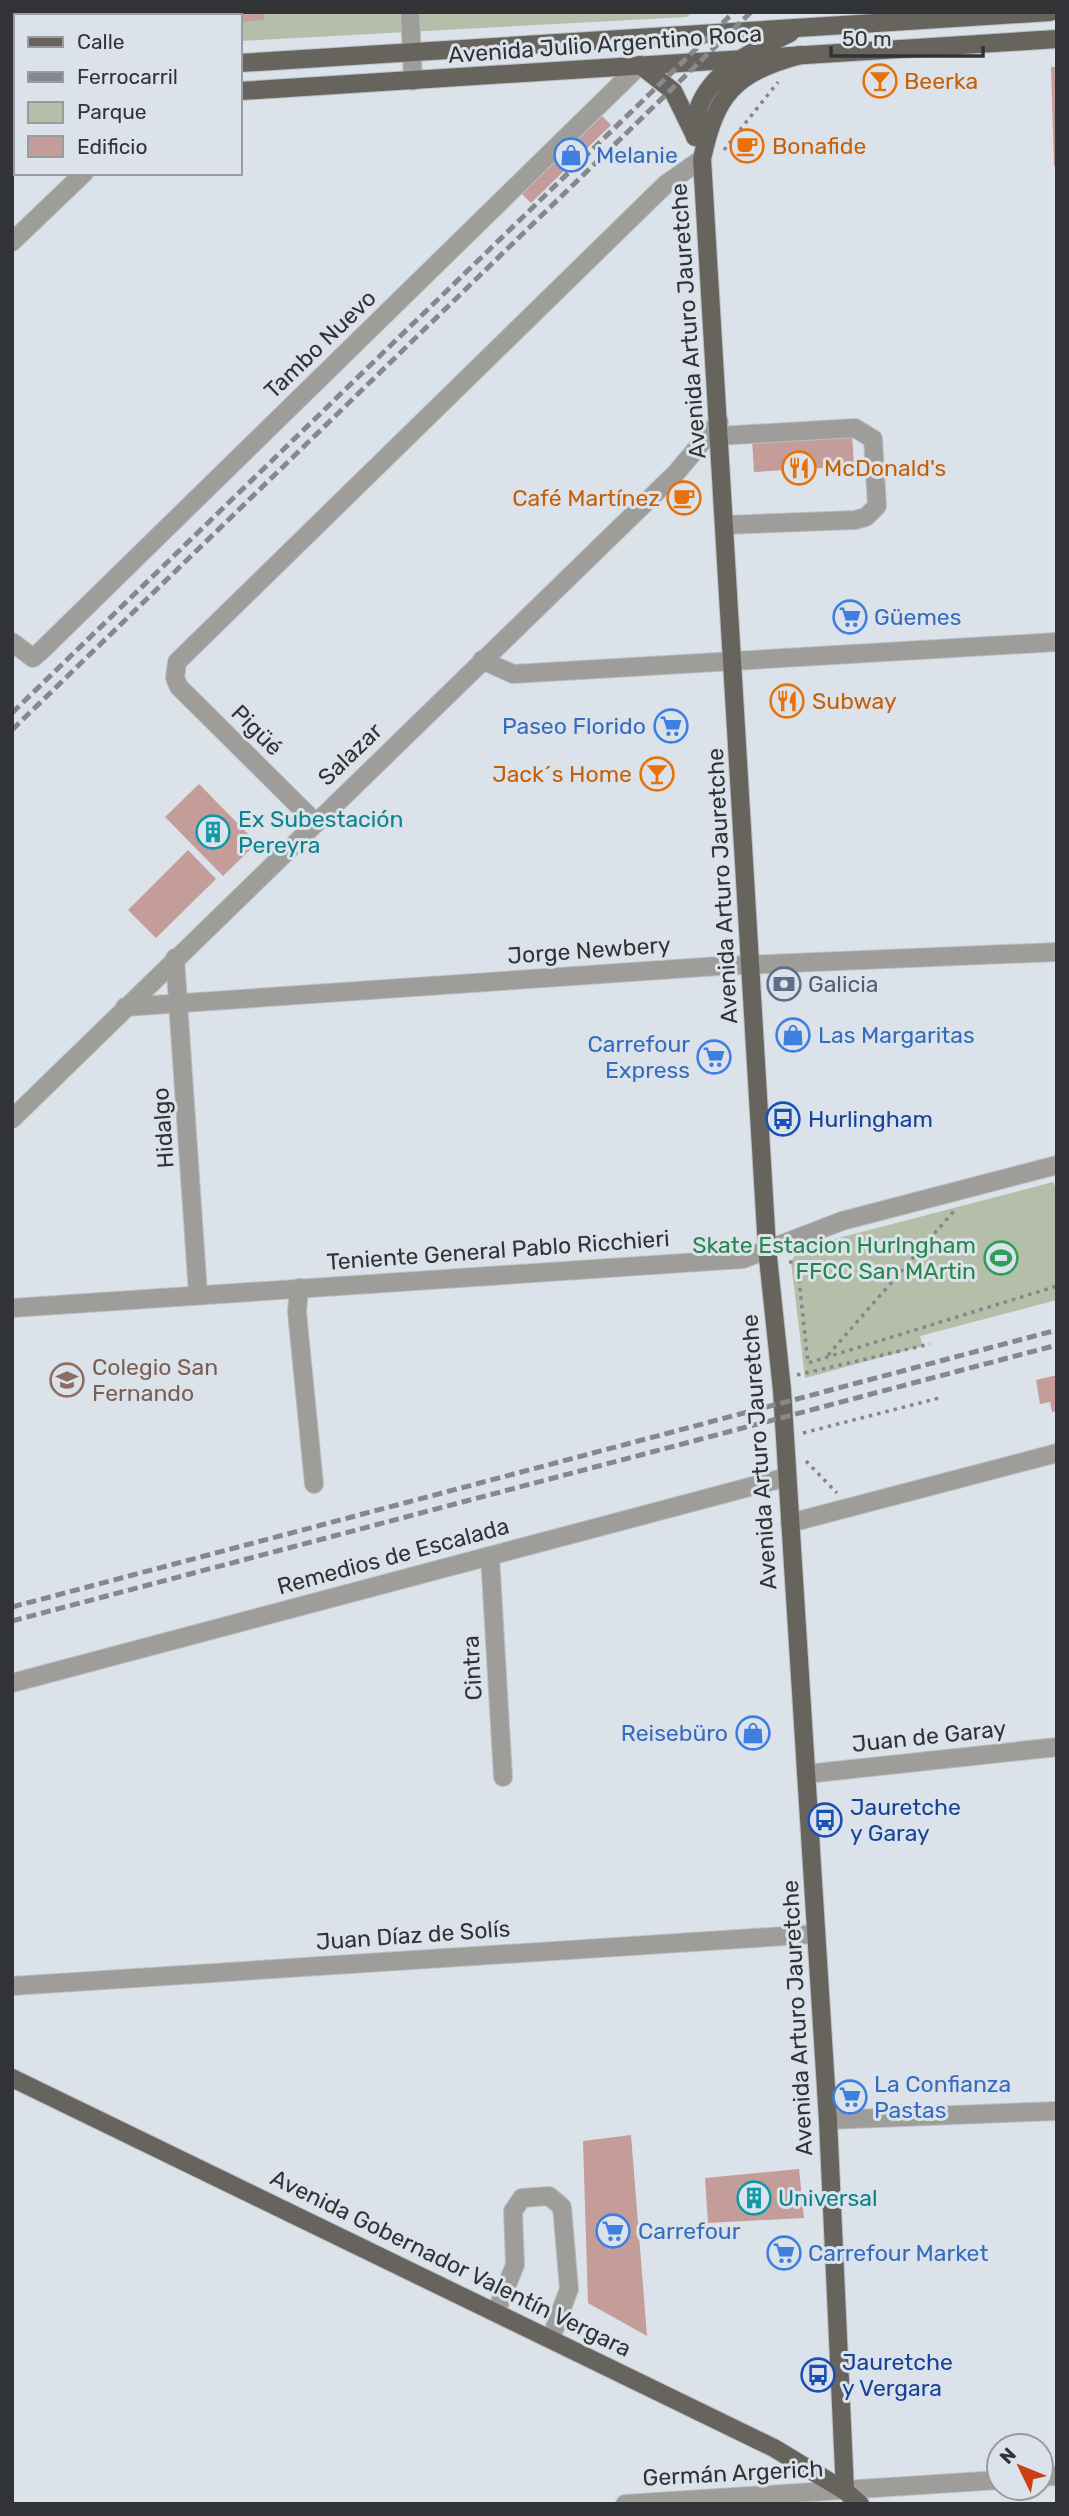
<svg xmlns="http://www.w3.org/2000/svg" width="1069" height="2516" font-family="Rubik,sans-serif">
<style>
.green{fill:#b5bea9}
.building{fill:#c49d9b}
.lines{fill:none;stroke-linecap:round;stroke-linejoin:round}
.minor-casing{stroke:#b9bfc5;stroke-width:20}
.major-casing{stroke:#b9bfc5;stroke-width:20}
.path{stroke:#83878c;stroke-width:3.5;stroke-dasharray:3.5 5;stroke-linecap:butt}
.minor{stroke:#9e9d99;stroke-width:18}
.major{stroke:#67645e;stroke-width:18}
.rail{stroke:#85898e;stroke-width:5;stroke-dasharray:10 5;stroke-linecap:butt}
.labels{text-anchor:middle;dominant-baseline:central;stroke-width:6;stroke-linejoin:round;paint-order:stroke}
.street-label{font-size:23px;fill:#313336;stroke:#dbe2e9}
.food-label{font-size:23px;fill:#c56008;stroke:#dbe2e9;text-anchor:start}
.shop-label{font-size:23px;fill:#366cbe;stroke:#dbe2e9;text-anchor:start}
.culture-label{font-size:23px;fill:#0d838f;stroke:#dbe2e9;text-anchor:start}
.service-label{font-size:23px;fill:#4e5e75;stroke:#dbe2e9;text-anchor:start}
.transit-label{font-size:23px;fill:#164399;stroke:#dbe2e9;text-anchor:start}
.leisure-label{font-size:23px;fill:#27864d;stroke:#dbe2e9;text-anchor:end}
.education-label{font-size:23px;fill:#785e54;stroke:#dbe2e9;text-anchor:start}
</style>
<rect width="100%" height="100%" fill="#dbe2e9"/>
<g class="green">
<polygon points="12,12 692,12 687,17 240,41 240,16 16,16 16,54 12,54"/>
<polygon points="1053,1182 1057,1191 1057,1300 920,1336 923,1346 805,1378 791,1262 800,1248"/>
</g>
<g class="building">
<polygon points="193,12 263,12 264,20 240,22 240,16 193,16"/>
<polygon points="1051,67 1057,67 1057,166 1054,166"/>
<polygon points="602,116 611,125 531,203 522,194"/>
<polygon points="852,433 854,466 754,472 752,439"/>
<polygon points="199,784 257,843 223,876 165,817"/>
<polygon points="188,850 216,879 156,938 128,910"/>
<polygon points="1057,1375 1057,1411 1052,1412 1050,1402 1040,1404 1036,1380"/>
<polygon points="631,2135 647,2336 588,2303 583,2141"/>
<polygon points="799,2169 804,2218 708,2223 705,2178"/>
</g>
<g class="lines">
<defs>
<g id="minor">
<polyline points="410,12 413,81"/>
<polyline points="12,242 84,173"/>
<polyline points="719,436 855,428 873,439 877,506 866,517 855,520 725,525"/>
<polyline points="12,642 33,658 41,651 640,65"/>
<polyline points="482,660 513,674 1057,642"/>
<polyline points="315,822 179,687 175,678 177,662 666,184 702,159"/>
<polyline points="175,958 198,1294"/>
<polyline points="125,1007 719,966 1057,952"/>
<polyline points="12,1119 676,473 719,422"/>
<polyline points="299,1288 297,1312 314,1484"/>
<polyline points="12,1308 743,1259 842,1221 1057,1165"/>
<polyline points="790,1523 1057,1453"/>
<polyline points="490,1556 503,1777"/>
<polyline points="12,1683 787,1477"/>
<polyline points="806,1774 1057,1747"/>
<polyline points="12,1986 816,1934"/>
<polyline points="828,2120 1057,2111"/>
<polyline points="496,2312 515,2265 513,2211 522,2198 549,2196 562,2207 569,2289 551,2338"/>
<polyline points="1041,2477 1057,2476"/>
<polyline points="625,2504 999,2480"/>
</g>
<g id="major">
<path d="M800,55C735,73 716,93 702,159L767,1248L782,1390L828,2120L845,2491"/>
<polyline points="240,63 1050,12"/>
<polyline points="640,65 673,91 695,136"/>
<polyline points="12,77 16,77"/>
<polyline points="240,91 1057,39"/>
<polyline points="12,107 16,106"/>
<path d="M695,137C696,127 696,113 700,104C716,68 756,49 790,33"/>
<polyline points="12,2078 774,2448 845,2491 860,2504"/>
</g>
</defs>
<use href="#minor" class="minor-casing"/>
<use href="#major" class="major-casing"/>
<g class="path">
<polyline points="724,150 778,82"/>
<polyline points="789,1262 797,1262 808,1363 1057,1286"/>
<polyline points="828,1355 954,1211"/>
<polyline points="797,1375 930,1344"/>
<polyline points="803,1433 943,1397"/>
<polyline points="806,1461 837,1493"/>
</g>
<use href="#minor" class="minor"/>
<use href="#major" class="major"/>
<g class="rail">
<polyline points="12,713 734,12"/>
<polyline points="12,730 751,12"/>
<polyline points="12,1607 1057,1330"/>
<polyline points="12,1621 1057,1345"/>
</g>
</g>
<defs>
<symbol id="bar-ring" viewBox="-11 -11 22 22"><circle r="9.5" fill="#dbe2e9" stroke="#e8710a" stroke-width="1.5"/><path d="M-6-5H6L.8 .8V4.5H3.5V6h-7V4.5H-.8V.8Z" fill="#e8710a"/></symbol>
<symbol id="cafe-ring" viewBox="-11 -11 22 22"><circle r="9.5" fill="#dbe2e9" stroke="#e8710a" stroke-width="1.5"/><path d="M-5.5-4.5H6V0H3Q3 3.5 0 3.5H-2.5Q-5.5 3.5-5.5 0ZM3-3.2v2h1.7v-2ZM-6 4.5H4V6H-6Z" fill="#e8710a"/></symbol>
<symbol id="shop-ring" viewBox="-11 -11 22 22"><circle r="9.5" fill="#dbe2e9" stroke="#3f7fe0" stroke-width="1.5"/><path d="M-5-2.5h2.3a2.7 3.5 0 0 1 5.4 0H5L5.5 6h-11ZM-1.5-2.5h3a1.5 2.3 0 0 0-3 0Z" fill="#3f7fe0"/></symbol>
<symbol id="restaurant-ring" viewBox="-11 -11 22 22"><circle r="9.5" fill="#dbe2e9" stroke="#e8710a" stroke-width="1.5"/><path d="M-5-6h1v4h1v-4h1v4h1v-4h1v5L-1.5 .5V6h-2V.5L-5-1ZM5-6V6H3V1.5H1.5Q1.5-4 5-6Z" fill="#e8710a"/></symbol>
<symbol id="supermarket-ring" viewBox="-11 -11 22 22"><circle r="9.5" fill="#dbe2e9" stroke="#3f7fe0" stroke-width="1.5"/><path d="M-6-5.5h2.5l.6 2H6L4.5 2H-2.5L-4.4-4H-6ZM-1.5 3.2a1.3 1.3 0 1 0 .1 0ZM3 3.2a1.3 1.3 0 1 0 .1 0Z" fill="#3f7fe0"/></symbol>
<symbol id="building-ring" viewBox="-11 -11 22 22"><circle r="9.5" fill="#dbe2e9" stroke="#0f9aa8" stroke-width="1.5"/><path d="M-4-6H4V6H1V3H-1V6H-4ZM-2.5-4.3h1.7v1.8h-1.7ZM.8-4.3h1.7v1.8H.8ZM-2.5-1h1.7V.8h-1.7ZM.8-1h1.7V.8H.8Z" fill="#0f9aa8"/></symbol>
<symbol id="bank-ring" viewBox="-11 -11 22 22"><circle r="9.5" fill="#dbe2e9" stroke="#5c6f8a" stroke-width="1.5"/><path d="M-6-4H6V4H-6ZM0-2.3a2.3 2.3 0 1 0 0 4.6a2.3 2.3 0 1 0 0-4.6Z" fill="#5c6f8a"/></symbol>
<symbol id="bus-ring" viewBox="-11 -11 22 22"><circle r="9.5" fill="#dbe2e9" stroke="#1a4fb4" stroke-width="1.5"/><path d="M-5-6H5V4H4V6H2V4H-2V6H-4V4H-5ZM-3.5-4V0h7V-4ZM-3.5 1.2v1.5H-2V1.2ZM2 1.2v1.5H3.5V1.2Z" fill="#1a4fb4"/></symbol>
<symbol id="stadium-ring" viewBox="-11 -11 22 22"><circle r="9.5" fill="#dbe2e9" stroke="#2e9e5b" stroke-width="1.5"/><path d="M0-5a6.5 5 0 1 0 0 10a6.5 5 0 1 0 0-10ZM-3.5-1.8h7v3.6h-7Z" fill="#2e9e5b"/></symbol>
<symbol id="school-ring" viewBox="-11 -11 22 22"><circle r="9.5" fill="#dbe2e9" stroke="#8d6e63" stroke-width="1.5"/><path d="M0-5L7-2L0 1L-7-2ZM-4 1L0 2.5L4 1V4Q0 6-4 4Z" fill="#8d6e63"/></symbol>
</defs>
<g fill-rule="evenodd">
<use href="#bar-ring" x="861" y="62" width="38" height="38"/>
<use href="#cafe-ring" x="728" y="127" width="38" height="38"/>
<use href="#shop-ring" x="552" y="136" width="38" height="38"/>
<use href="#restaurant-ring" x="780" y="449" width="38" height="38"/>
<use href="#cafe-ring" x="665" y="479" width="38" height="38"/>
<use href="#supermarket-ring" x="831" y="598" width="38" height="38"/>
<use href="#restaurant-ring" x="768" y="682" width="38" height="38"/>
<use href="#supermarket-ring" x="652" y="707" width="38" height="38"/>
<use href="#bar-ring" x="638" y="755" width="38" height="38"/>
<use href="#building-ring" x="194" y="813" width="38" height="38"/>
<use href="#bank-ring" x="765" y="965" width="38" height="38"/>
<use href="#shop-ring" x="774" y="1016" width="38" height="38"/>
<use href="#supermarket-ring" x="695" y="1038" width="38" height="38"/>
<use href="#bus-ring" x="764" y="1100" width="38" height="38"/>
<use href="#stadium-ring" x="982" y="1239" width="38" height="38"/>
<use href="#school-ring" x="48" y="1361" width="38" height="38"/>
<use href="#shop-ring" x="734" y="1714" width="38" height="38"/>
<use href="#bus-ring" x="806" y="1801" width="38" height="38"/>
<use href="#supermarket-ring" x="831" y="2078" width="38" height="38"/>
<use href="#building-ring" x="735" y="2179" width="38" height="38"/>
<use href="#supermarket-ring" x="594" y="2212" width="38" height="38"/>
<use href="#supermarket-ring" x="765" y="2234" width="38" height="38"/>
<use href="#bus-ring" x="799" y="2356" width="38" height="38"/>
</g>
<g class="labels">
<g class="street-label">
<text transform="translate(605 44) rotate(-4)">Avenida Julio Argentino Roca</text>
<text transform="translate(688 321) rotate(-94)">Avenida Arturo Jauretche</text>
<text transform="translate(320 344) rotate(-44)">Tambo Nuevo</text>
<text transform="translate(257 730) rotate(45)">Pigüé</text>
<text transform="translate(350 754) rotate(-44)">Salazar</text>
<text transform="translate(722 886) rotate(-93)">Avenida Arturo Jauretche</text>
<text transform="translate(589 950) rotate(-4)">Jorge Newbery</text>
<text transform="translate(163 1128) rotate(-94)">Hidalgo</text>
<text transform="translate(498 1250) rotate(-4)">Teniente General Pablo Ricchieri</text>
<text transform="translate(759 1452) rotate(-94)">Avenida Arturo Jauretche</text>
<text transform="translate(393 1556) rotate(-15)">Remedios de Escalada</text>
<text transform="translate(472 1668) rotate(-93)">Cintra</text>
<text transform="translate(929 1736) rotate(-6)">Juan de Garay</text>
<text transform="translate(413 1935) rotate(-4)">Juan Díaz de Solís</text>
<text transform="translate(797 2018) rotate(-93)">Avenida Arturo Jauretche</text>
<text transform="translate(451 2263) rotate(26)">Avenida Gobernador Valentín Vergara</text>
<text transform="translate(733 2473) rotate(-3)">Germán Argerich</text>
</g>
<g class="food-label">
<text x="904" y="81">Beerka</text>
<text x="772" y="146">Bonafide</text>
<text x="824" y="468">McDonald's</text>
<text x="660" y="498" text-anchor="end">Café Martínez</text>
<text x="812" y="701">Subway</text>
<text x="632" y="774" text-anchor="end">Jack´s Home</text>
</g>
<g class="shop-label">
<text x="596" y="155">Melanie</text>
<text x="874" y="617">Güemes</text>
<text x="646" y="726" text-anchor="end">Paseo Florido</text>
<text x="818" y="1035">Las Margaritas</text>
<text x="690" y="1044" text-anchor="end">Carrefour<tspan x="690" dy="26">Express</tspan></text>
<text x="728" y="1733" text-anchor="end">Reisebüro</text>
<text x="874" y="2084">La Confianza<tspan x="874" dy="26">Pastas</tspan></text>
<text x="638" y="2231">Carrefour</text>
<text x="808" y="2253">Carrefour Market</text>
</g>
<g class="culture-label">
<text x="238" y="819">Ex Subestación<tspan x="238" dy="26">Pereyra</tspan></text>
<text x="778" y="2198">Universal</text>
</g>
<g class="service-label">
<text x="808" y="984">Galicia</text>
</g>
<g class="transit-label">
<text x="808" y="1119">Hurlingham</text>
<text x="850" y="1807">Jauretche<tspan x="850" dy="26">y Garay</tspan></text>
<text x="842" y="2362">Jauretche<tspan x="842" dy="26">y Vergara</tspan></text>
</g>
<g class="leisure-label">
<text x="976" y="1245">Skate Estacion Hurlngham<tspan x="976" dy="26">FFCC San MArtin</tspan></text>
</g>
<g class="education-label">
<text x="92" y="1367">Colegio San<tspan x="92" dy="26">Fernando</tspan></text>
</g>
</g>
<rect width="1069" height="2516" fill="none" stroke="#313336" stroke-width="28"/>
<rect x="14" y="14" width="228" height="161" fill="#dbe2e9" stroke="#979ca1" stroke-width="2"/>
<rect x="28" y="37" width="35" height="10" fill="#67645e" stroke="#979ca1" stroke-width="2"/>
<text x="77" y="49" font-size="21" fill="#313336">Calle</text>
<rect x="28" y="72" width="35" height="10" fill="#85898e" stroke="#979ca1" stroke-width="2"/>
<text x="77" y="84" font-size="21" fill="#313336">Ferrocarril</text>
<rect x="28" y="102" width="35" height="21" fill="#b5bea9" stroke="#979ca1" stroke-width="2"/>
<text x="77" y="119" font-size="21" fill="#313336">Parque</text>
<rect x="28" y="136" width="35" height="21" fill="#c49d9b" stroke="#979ca1" stroke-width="2"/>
<text x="77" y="154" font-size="21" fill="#313336">Edificio</text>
<g transform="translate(1020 2467) rotate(313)"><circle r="33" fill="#dbe2e9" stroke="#979ca1" stroke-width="2"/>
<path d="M0-5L12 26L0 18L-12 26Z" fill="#c84013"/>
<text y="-10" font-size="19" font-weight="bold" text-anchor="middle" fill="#313336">N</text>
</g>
<path d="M831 46v10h152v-10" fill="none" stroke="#313336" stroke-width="3.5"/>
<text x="842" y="46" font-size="21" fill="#313336" stroke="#dbe2e9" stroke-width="5" paint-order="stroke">50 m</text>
</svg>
